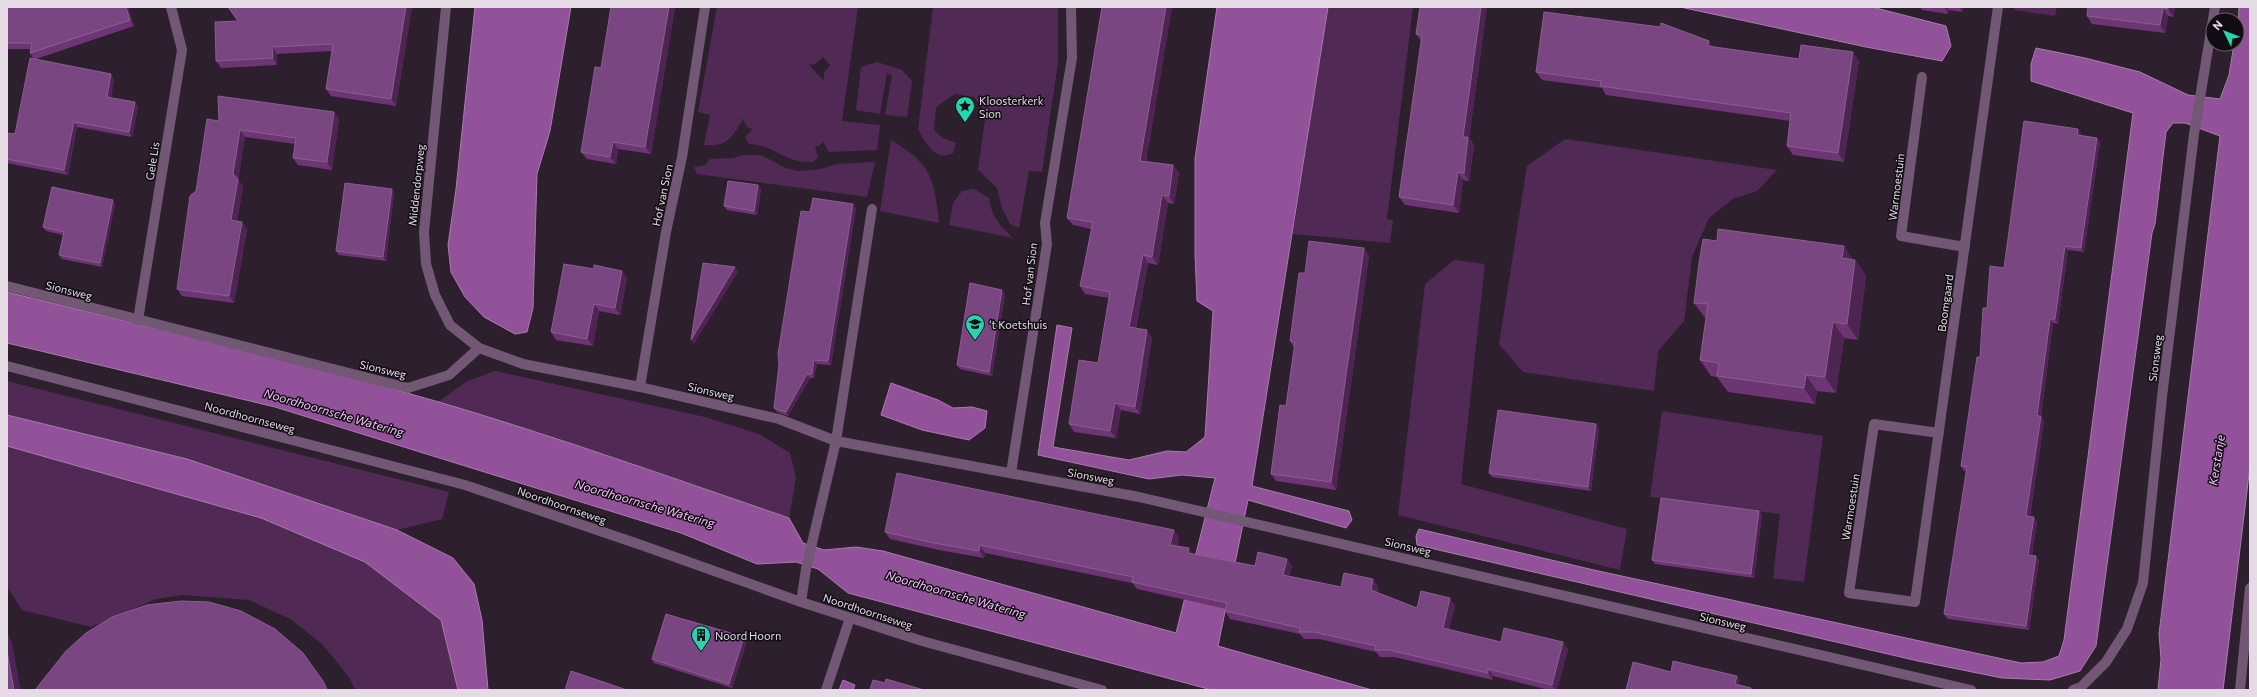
<svg xmlns="http://www.w3.org/2000/svg" width="2257" height="697" font-family="Commissioner,sans-serif">
<style>
.green{fill:#502a55;fill-rule:evenodd}
.water{fill:#915299;stroke:#aa7bb0}
.lines{fill:none;stroke-linecap:round;stroke-linejoin:round}
.minor{stroke:#735876;stroke-width:10}
.wall{fill:#6d3574}
.shaded-wall{fill:#4e2453}
.building{fill:#7a4681;stroke:#8a5e90}
.labels{text-anchor:middle;dominant-baseline:central;stroke-width:3;stroke-linejoin:round;paint-order:stroke}
.poi-label{font-size:11px;fill:#e4dbe5;stroke:#110c12;text-anchor:start}
.street-label{font-size:11px;fill:#e4dbe5;stroke:#110c12}
.water-label{font-size:12px;font-style:italic;fill:#f6c3fc;stroke:#110c12}
</style>
<rect width="100%" height="100%" fill="#2d1f2e"/>
<g class="green">
<path d="M717,7H858L842,121L880,125L877,150L829,152L823,142L819,146H815L818,157L813,162C786,164 774,145 749,144L745,137L753,129L747,127L741,117L742,121C731,139 726,147 704,145L710,115L698,112ZM823,57L830,65L824,73V81L809,65L815,64Z"/>
<path d="M933,7H1058V63L1042,172L1029,171L1019,228L1010,224L1002,208L997,188L977,169H978L986,113L974,97L955,94L936,107L934,130L943,138L956,143L953,153C936,163 925,142 918,129Z"/>
<polygon points="1328,7 1413,7 1387,219 1393,220 1390,243 1293,234"/>
<polygon points="2015,7 2057,7 2055,16 2014,10"/>
<polygon points="877,62 902,70 912,81 907,117 885,115 892,75 887,73 880,114 856,110 861,67"/>
<polygon points="1565,139 1777,170 1757,191 1733,199 1709,218 1692,257 1684,321 1658,351 1654,391 1523,372 1499,344 1527,166"/>
<path d="M891,140C932,164 934,179 939,223L880,211Z"/>
<polygon points="743,155 761,155 786,168 798,171 821,169 836,164 875,162 867,197 697,174 694,167 705,165 710,159 733,158"/>
<path d="M974,189L989,198C992,218 999,224 1013,238L949,225L953,203L962,191Z"/>
<polygon points="1454,260 1485,264 1461,484 1627,529 1620,570 1398,515 1425,284"/>
<polygon points="495,371 705,417 759,434 790,453 796,478 789,518 607,455 438,402 467,381"/>
<polygon points="7,381 449,492 442,519 397,530 187,459 7,415"/>
<polygon points="1662,411 1823,436 1804,582 1773,578 1780,514 1650,497"/>
<polygon points="7,446 261,518 365,562 441,620 458,690 355,690 349,677 323,645 292,620 249,600 182,595 156,599 91,627 22,610 7,587"/>
</g>
<g class="water">
<polygon points="475,7 571,7 550,131 537,174 533,308 527,332 515,334 484,317 465,297 451,272 448,245 456,189"/>
<path d="M1217,7H1328L1252,486L1349,511L1352,520L1346,528L1248,500L1218,646L1372,690H1212L848,593L818,569L796,562L757,564L681,533L275,407L7,343V292C151,328 297,361 439,402C557,437 673,478 789,518L803,543L824,550L856,547L883,551L1176,633L1215,478L1182,475L1149,479L1038,455L1057,325L1072,328L1053,447L1129,460L1167,451L1186,452L1205,437L1213,311L1197,301L1195,254V159Z"/>
<polygon points="1680,7 1872,7 1946,26 1951,46 1942,61 1866,47"/>
<polygon points="2239,7 2250,7 2250,466 2223,690 2158,690 2161,659 2159,634 2220,136 2185,123 2173,123 2166,132 2155,224 2152,233 2096,646 2080,671 2050,680 2002,678 1918,661 1417,545 1416,536 1419,529 1594,570 2021,663 2043,662 2059,656 2064,640 2133,113 2031,81 2031,64 2036,48 2085,58 2140,72 2188,95 2220,99 2229,75 2234,44 2237,44"/>
<polygon points="891,383 938,400 953,408 972,407 987,411 985,428 969,440 922,430 881,415"/>
<polygon points="7,415 187,459 397,530 453,558 474,584 482,620 488,690 458,690 441,620 365,562 261,518 7,446"/>
<polygon points="843,680 855,685 853,690 839,690"/>
</g>
<g class="lines">
<g class="minor">
<polyline points="446,7 424,232 426,264 435,295 450,325 479,348 523,364 640,387 779,419 836,441 1139,497 1971,690"/>
<polyline points="1922,77 1901,236 1965,247"/>
<polyline points="7,286 408,388 449,375 479,348"/>
<polyline points="138,320 182,50 171,7"/>
<polyline points="7,366 465,485 644,546 801,602 922,641 1102,690"/>
<polyline points="640,387 666,232 682,157 705,7"/>
<polyline points="1939,433 1874,424 1849,593 1915,602 1998,7"/>
<polyline points="1011,473 1047,244 1045,223 1072,58 1071,7"/>
<polyline points="801,602 806,569 836,441 872,209"/>
<polyline points="826,690 850,618"/>
<polyline points="2073,690 2081,687 2106,662 2127,629 2143,583 2162,397 2194,134 2215,7"/>
<polyline points="2240,690 2250,588"/>
</g>
</g>
<g class="wall">
<polygon points="7,7 128,7 134,26 36,59 114,79 111,98 138,107 132,137 77,127 68,175 7,163 7,133 15,134 33,58 30,53 30,49 7,49"/>
<polygon points="228,7 412,7 396,106 331,96 326,89 332,51 277,54 277,65 221,68 216,61 238,21"/>
<polygon points="611,7 675,7 651,154 618,149 616,164 587,159 581,152 601,68"/>
<polygon points="1102,7 1172,7 1146,161 1173,165 1179,173 1174,204 1168,203 1158,265 1148,263 1136,328 1152,338 1140,414 1121,410 1116,438 1074,432 1069,424 1098,363 1109,298 1085,294 1080,286 1091,229 1073,225 1067,218"/>
<polygon points="1487,7 1469,138 1474,145 1469,181 1463,180 1459,213 1405,205 1399,197 1421,41 1416,34"/>
<polygon points="1920,7 1963,7 1962,12 1949,10 1948,14 1922,10"/>
<polygon points="2088,7 2175,7 2173,17 2168,16 2165,33 2092,24 2087,16"/>
<polygon points="1714,47 1799,59 1859,61 1844,162 1793,155 1787,146 1790,121 1606,95 1602,88 1542,80 1536,72"/>
<polygon points="339,119 332,170 298,165 293,158 295,144 245,137 238,180 243,186 237,221 242,222 247,229 234,303 182,296 177,289 196,191 219,121"/>
<polygon points="2078,129 2081,133 2081,135 2097,138 2100,142 2084,252 2068,250 2058,324 2053,323 2041,416 2044,421 2030,517 2037,522 2032,555 2036,556 2039,560 2029,630 1948,619 1944,614 1966,471 1964,471 1961,466 1980,357 1987,308 2004,268"/>
<polygon points="758,185 761,189 757,215 727,210 724,206"/>
<polygon points="392,189 394,193 386,261 339,255 336,251"/>
<polygon points="115,204 102,267 62,259 59,255 63,235 46,231 43,227"/>
<polygon points="856,208 831,365 817,364 814,378 810,378 788,416 777,412 774,408 810,212"/>
<polygon points="1364,248 1369,256 1336,490 1276,481 1271,474 1286,406 1294,348 1290,341 1305,273"/>
<polygon points="1853,260 1855,260 1866,276 1858,340 1844,338 1836,393 1817,391 1815,404 1728,392 1717,377 1711,376 1700,360 1706,319 1694,303"/>
<polygon points="594,269 622,271 627,278 620,315 599,311 593,346 556,340 551,332"/>
<polygon points="1002,290 1005,294 992,376 960,369 957,365"/>
<polygon points="1599,428 1591,491 1492,477 1489,473"/>
<polygon points="1759,511 1762,515 1754,578 1655,564 1652,560"/>
<polygon points="885,532 1179,537 1177,546 1193,554 1255,566 1287,559 1292,566 1289,577 1341,587 1373,579 1378,587 1377,593 1417,608 1455,605 1449,630 1501,642 1568,649 1557,690 1549,690 1493,676 1493,680 1394,657 1380,657 1376,652 1319,639 1304,639 1300,634 1230,619 1225,611 1226,609 1137,589 1132,583 985,553 984,558 939,550 890,539"/>
<polygon points="747,641 732,688 654,663 652,659"/>
</g>
<g class="shaded-wall">
<polygon points="126,7 128,7 134,26 130,20"/>
<polygon points="406,7 412,7 396,106 391,99"/>
<polygon points="669,7 675,7 651,154 645,147"/>
<polygon points="1166,7 1172,7 1145,168 1140,161"/>
<polygon points="1481,7 1487,7 1469,138 1474,145 1469,181 1464,173 1463,137"/>
<polygon points="1944,7 1947,7 1949,10 1948,14"/>
<polygon points="1959,7 1963,7 1962,12"/>
<polygon points="2168,7 2175,7 2173,17 2168,9"/>
<polygon points="2163,8 2168,16 2165,33 2160,25"/>
<polygon points="1709,41 1715,49 1708,46"/>
<polygon points="272,47 277,54 277,65 273,58"/>
<polygon points="1853,52 1859,61 1844,162 1838,153"/>
<polygon points="111,74 114,79 110,102 107,97"/>
<polygon points="135,102 138,107 132,137 129,132"/>
<polygon points="334,112 339,119 332,170 327,162"/>
<polygon points="74,122 77,127 68,175 64,170"/>
<polygon points="2078,129 2081,133 2080,139 2077,135"/>
<polygon points="240,130 245,137 238,180 243,186 236,227 231,220 233,174"/>
<polygon points="2097,138 2100,142 2084,252 2081,248"/>
<polygon points="613,142 618,149 616,164 610,157"/>
<polygon points="1173,165 1179,173 1174,204 1169,196"/>
<polygon points="1458,172 1463,180 1459,213 1453,205"/>
<polygon points="758,185 761,189 757,215 754,211"/>
<polygon points="392,189 394,193 386,261 383,257"/>
<polygon points="1162,195 1168,203 1158,265 1152,257"/>
<polygon points="113,200 115,204 102,267 100,263"/>
<polygon points="853,204 856,208 831,365 828,361"/>
<polygon points="242,222 247,229 234,303 229,296"/>
<polygon points="1844,246 1855,262 1842,258"/>
<polygon points="2065,246 2068,250 2058,324 2055,319"/>
<polygon points="1364,248 1369,256 1336,490 1331,482"/>
<polygon points="1143,255 1148,263 1134,335 1129,327"/>
<polygon points="1855,260 1866,276 1858,340 1847,324"/>
<polygon points="735,267 738,272 694,344 691,340"/>
<polygon points="622,271 627,278 620,315 615,308"/>
<polygon points="1002,290 1005,294 992,376 989,372"/>
<polygon points="594,304 599,311 593,346 587,339"/>
<polygon points="2050,319 2053,323 2041,416 2044,421 2029,521 2026,516 2037,416"/>
<polygon points="1833,322 1844,338 1836,393 1825,377"/>
<polygon points="1147,330 1152,338 1140,414 1135,407"/>
<polygon points="814,360 817,364 814,378 812,374"/>
<polygon points="807,374 810,378 788,416 786,412"/>
<polygon points="1806,375 1817,391 1815,404 1804,388"/>
<polygon points="1115,403 1121,410 1116,438 1110,431"/>
<polygon points="1596,424 1599,428 1591,491 1588,487"/>
<polygon points="1759,511 1762,515 1754,578 1751,574"/>
<polygon points="2034,517 2037,522 2031,559 2028,555"/>
<polygon points="1174,530 1179,537 1175,552 1170,545"/>
<polygon points="980,545 985,553 984,558 979,551"/>
<polygon points="1189,548 1194,556 1188,553"/>
<polygon points="2036,556 2039,560 2029,630 2026,626"/>
<polygon points="1287,559 1292,566 1288,582 1283,575"/>
<polygon points="1373,579 1378,587 1376,597 1371,590"/>
<polygon points="1450,598 1455,605 1448,635 1443,628"/>
<polygon points="7,631 12,643 21,690 14,690 7,651"/>
<polygon points="744,637 747,641 732,688 729,684"/>
<polygon points="1563,642 1568,649 1557,690 1555,690 1552,685"/>
<polygon points="1488,669 1493,676 1493,680 1488,673"/>
<polygon points="1737,676 1740,680 1737,688 1735,684"/>
<polygon points="323,681 329,690 327,690"/>
</g>
<g class="building">
<polygon points="7,7 126,7 130,20 30,53 32,43 7,43"/>
<polygon points="228,7 406,7 391,99 326,89 333,44 272,47 273,58 216,61 215,22 238,21"/>
<polygon points="611,7 669,7 645,147 613,142 610,157 581,152 595,67 601,68"/>
<polygon points="1102,7 1166,7 1140,161 1173,165 1169,196 1162,195 1152,257 1143,255 1129,327 1147,330 1135,407 1115,403 1110,431 1069,424 1079,360 1098,363 1110,292 1080,286 1093,222 1067,218"/>
<polygon points="1420,7 1481,7 1463,137 1468,137 1464,173 1458,172 1453,205 1399,197 1422,35 1416,34"/>
<polygon points="2088,7 2168,7 2168,9 2163,8 2160,25 2087,16"/>
<polygon points="1544,12 1660,27 1661,23 1709,41 1708,46 1799,59 1801,45 1853,52 1838,153 1787,146 1791,113 1600,86 1601,81 1536,72"/>
<polygon points="30,58 111,74 107,97 135,102 129,132 74,122 64,170 7,159 7,133 15,134"/>
<polygon points="218,96 334,112 327,162 293,158 296,138 240,130 233,174 238,179 231,220 242,222 229,296 177,289 190,196 196,191 207,119 219,121"/>
<polygon points="2024,121 2078,129 2077,135 2097,138 2081,248 2065,246 2055,319 2050,319 2037,416 2041,416 2026,516 2034,517 2028,555 2036,556 2026,626 1944,614 1967,467 1961,466 1977,357 1980,357 1983,308 1987,308 1990,266 2004,268"/>
<polygon points="728,181 758,185 754,211 724,206"/>
<polygon points="345,183 392,189 383,257 336,251"/>
<polygon points="52,187 113,200 100,263 59,255 64,232 43,227"/>
<polygon points="813,198 853,204 828,361 814,360 812,374 807,374 786,412 774,408 779,365 778,354 801,211 810,212"/>
<polygon points="1718,229 1844,246 1842,258 1855,260 1847,324 1833,322 1825,377 1806,375 1804,388 1717,376 1719,363 1700,360 1708,304 1694,303 1699,263 1703,239 1717,241"/>
<polygon points="1309,241 1364,248 1331,482 1271,474 1280,405 1286,406 1295,342 1290,341 1299,273 1305,273"/>
<polygon points="703,263 735,267 691,340"/>
<polygon points="564,264 594,269 594,265 622,271 615,308 594,304 587,339 551,332"/>
<polygon points="970,283 1002,290 989,372 957,365"/>
<polygon points="1498,410 1596,424 1588,487 1489,473"/>
<polygon points="897,473 1174,530 1170,545 1189,548 1188,553 1255,566 1258,552 1287,559 1283,575 1341,587 1344,573 1373,579 1371,590 1417,608 1421,591 1450,598 1443,628 1501,642 1504,628 1563,642 1552,685 1488,669 1488,673 1389,650 1375,650 1376,646 1314,632 1299,632 1300,628 1225,611 1227,603 1132,582 1133,577 980,545 979,551 934,543 885,532"/>
<polygon points="1661,498 1759,511 1751,574 1652,560"/>
<polygon points="181,601 209,602 241,611 275,629 303,653 323,681 327,690 35,690 66,651 86,633 112,617 147,605"/>
<polygon points="666,614 744,637 729,684 652,659"/>
<polygon points="7,651 14,690 7,690"/>
<polygon points="1673,661 1737,676 1735,684 1751,688 1750,690 1626,690 1633,662 1671,672"/>
<polygon points="571,671 627,690 565,690"/>
<polygon points="886,679 924,690 870,690 873,680 885,683"/>
</g>
<defs>
<symbol id="sight-pin" viewBox="-11 -11 22 30"><path d="M0 17L-7.5 6A9.5 9.5 0 1 1 7.5 6Z" fill="#25d5ae" stroke="#110c12"/><path d="M0-6L1.8-2.2L6-1.7L2.9 1.2L3.7 5.4L0 3.3L-3.7 5.4L-2.9 1.2L-6-1.7L-1.8-2.2Z" fill="#111"/></symbol>
<symbol id="school-pin" viewBox="-11 -11 22 30"><path d="M0 17L-7.5 6A9.5 9.5 0 1 1 7.5 6Z" fill="#25d5ae" stroke="#110c12"/><path d="M0-5L7-2L0 1L-7-2ZM-4 1L0 2.5L4 1V4Q0 6-4 4Z" fill="#111"/></symbol>
<symbol id="building-pin" viewBox="-11 -11 22 30"><path d="M0 17L-7.5 6A9.5 9.5 0 1 1 7.5 6Z" fill="#25d5ae" stroke="#110c12"/><path d="M-4-6H4V6H1V3H-1V6H-4ZM-2.5-4.3h1.7v1.8h-1.7ZM.8-4.3h1.7v1.8H.8ZM-2.5-1h1.7V.8h-1.7ZM.8-1h1.7V.8H.8Z" fill="#111"/></symbol>
</defs>
<g fill-rule="evenodd">
<use href="#sight-pin" x="954" y="95" width="22" height="30"/>
<use href="#school-pin" x="964" y="313" width="22" height="30"/>
<use href="#building-pin" x="690" y="624" width="22" height="30"/>
</g>
<g class="labels">
<g class="poi-label">
<text x="979" y="100">Kloosterkerk<tspan x="979" dy="13">Sion</tspan></text>
<text x="989" y="324">‘t Koetshuis</text>
<text x="715" y="635">Noord Hoorn</text>
</g>
<g class="street-label">
<text transform="translate(152 161) rotate(-81)">Gele Lis</text>
<text transform="translate(416 185) rotate(-84)">Middendorpweg</text>
<text transform="translate(1896 187) rotate(-83)">Warmoestuin</text>
<text transform="translate(662 195) rotate(-78)">Hof van Sion</text>
<text transform="translate(1029 274) rotate(-83)">Hof van Sion</text>
<text transform="translate(69 290) rotate(14)">Sionsweg</text>
<text transform="translate(1945 303) rotate(-82)">Boomgaard</text>
<text transform="translate(2155 358) rotate(-83)">Sionsweg</text>
<text transform="translate(383 369) rotate(13)">Sionsweg</text>
<text transform="translate(711 391) rotate(13)">Sionsweg</text>
<text transform="translate(250 417) rotate(15)">Noordhoornseweg</text>
<text transform="translate(1091 476) rotate(11)">Sionsweg</text>
<text transform="translate(562 505) rotate(19)">Noordhoornseweg</text>
<text transform="translate(1850 507) rotate(-81)">Warmoestuin</text>
<text transform="translate(1408 546) rotate(13)">Sionsweg</text>
<text transform="translate(868 611) rotate(18)">Noordhoornseweg</text>
<text transform="translate(1723 621) rotate(13)">Sionsweg</text>
</g>
<g class="water-label">
<text transform="translate(334 412) rotate(16)">Noordhoornsche Watering</text>
<text transform="translate(2216 460) rotate(-81)">Kerstanje</text>
<text transform="translate(645 503) rotate(16)">Noordhoornsche Watering</text>
<text transform="translate(956 594) rotate(16)">Noordhoornsche Watering</text>
</g>
</g>
<rect width="2257" height="697" fill="none" stroke="#e4dbe5" stroke-width="16"/>
<g transform="translate(2225 32) rotate(313)"><circle r="19" fill="#110c12" stroke="#655f66"/>
<path d="M0-3L7 15L0 10L-7 15Z" fill="#25d5ae"/>
<text y="-6" font-size="11" font-weight="bold" text-anchor="middle" fill="#e4dbe5">N</text>
</g>
</svg>
